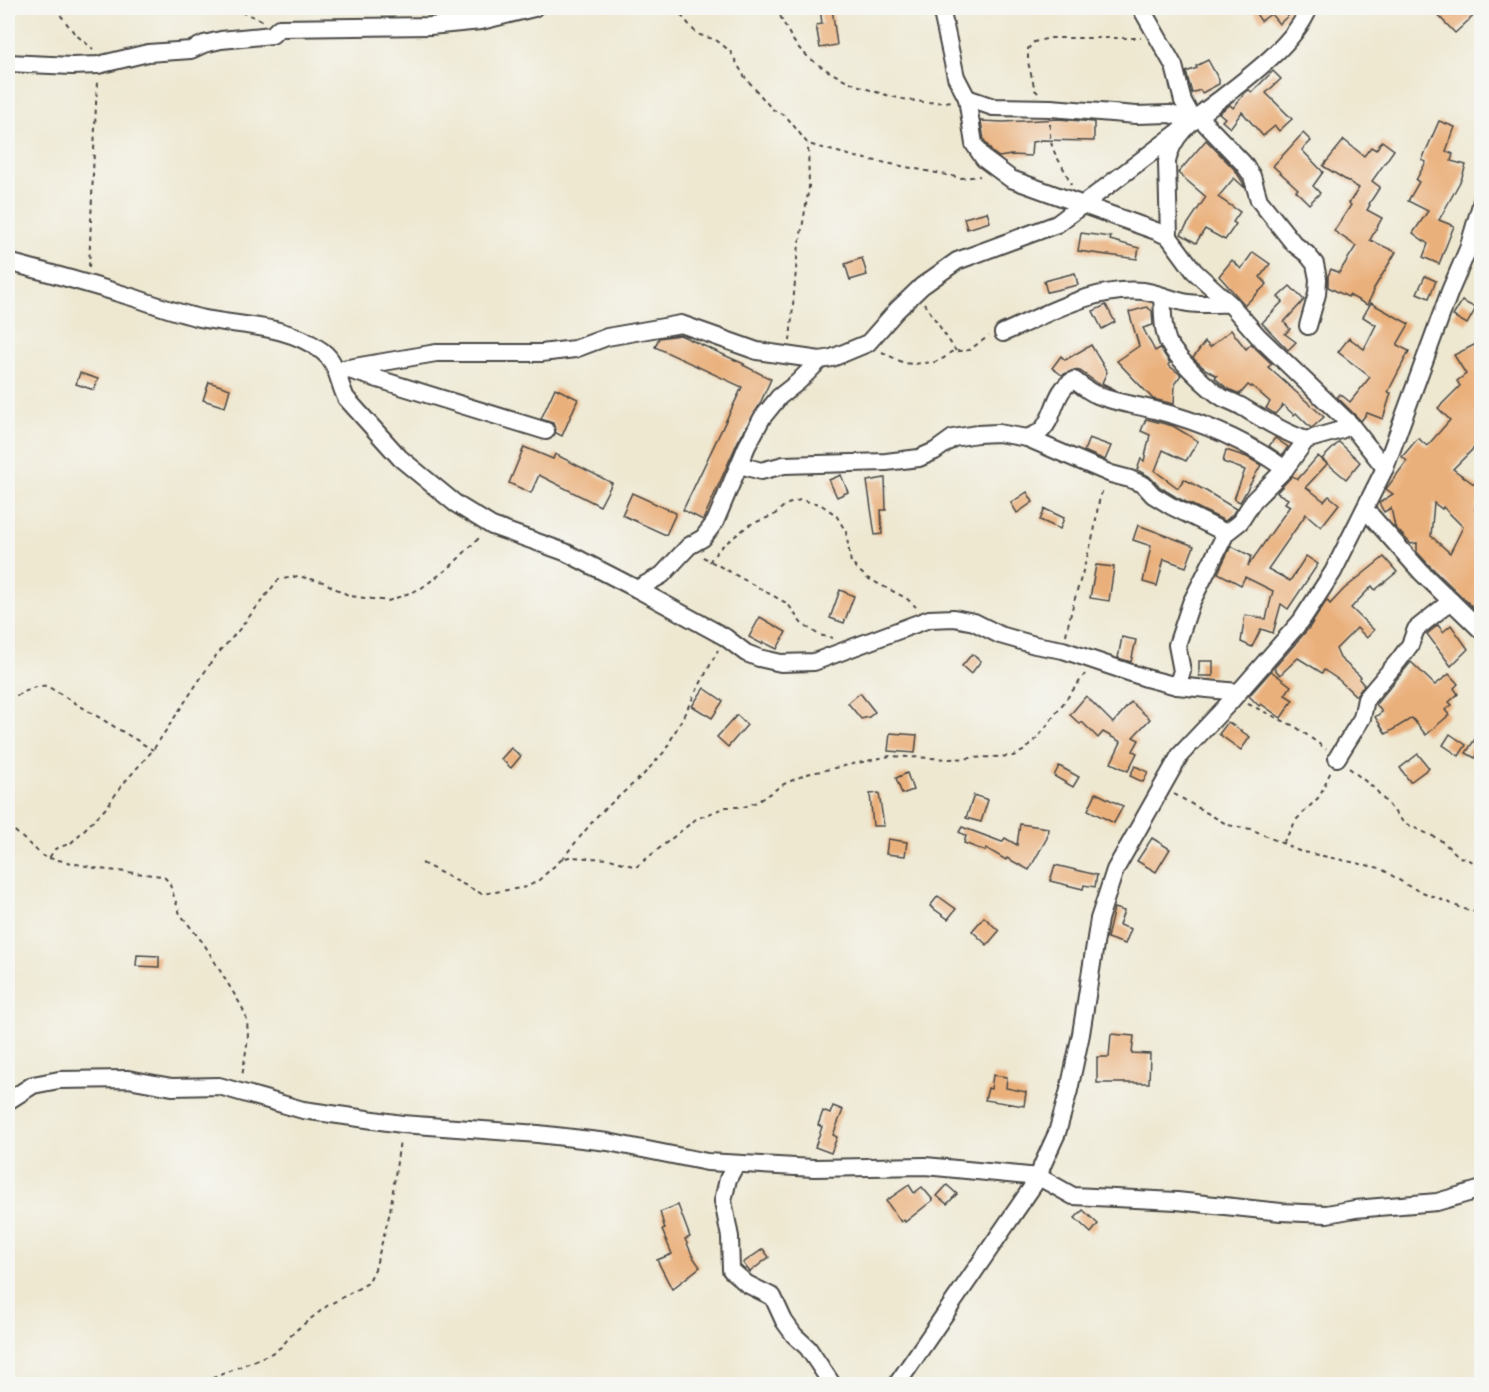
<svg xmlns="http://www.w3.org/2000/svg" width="1489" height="1392" font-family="'IM FELL English',serif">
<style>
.building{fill:#eab07c;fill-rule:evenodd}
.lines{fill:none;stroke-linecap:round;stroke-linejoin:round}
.minor-casing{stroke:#484744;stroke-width:20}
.path{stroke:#484744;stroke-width:2;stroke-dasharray:4.5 4.5;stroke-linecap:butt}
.minor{stroke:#fff;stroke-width:16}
</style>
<rect width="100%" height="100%" fill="#f6f6f2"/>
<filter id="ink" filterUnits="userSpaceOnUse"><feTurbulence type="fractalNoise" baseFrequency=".0167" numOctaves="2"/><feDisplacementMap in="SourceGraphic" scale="12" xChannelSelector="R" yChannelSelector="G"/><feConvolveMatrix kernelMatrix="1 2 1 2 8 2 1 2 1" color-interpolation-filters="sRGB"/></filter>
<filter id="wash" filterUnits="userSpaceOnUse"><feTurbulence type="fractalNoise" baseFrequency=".008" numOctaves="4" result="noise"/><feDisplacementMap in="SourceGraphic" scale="24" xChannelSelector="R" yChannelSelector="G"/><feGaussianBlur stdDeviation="1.35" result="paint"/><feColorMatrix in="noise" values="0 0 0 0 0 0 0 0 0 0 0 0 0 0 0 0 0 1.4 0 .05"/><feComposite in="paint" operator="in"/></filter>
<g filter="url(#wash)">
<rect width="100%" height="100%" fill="#eee8d1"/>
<g id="blocks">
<g class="building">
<polygon points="820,8 832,8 837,45 820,48 816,25 822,24"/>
<polygon points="1252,8 1297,8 1279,24 1271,14 1261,21"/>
<polygon points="1431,8 1482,8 1455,33"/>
<polygon points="1208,60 1219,80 1219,84 1202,93 1200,90 1192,93 1186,72 1197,68 1196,66"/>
<polygon points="1273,71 1281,79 1266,93 1292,119 1279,131 1275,126 1263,136 1242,112 1230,128 1222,121 1225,118 1219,113 1230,105 1233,108 1245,93 1249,90 1252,92"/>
<polygon points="1058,119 1094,122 1094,141 1040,140 1040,141 1032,142 1031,156 1011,155 999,157 992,152 984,140 981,121 1004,122"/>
<polygon points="1439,121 1455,127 1446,151 1453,154 1451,161 1466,165 1461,180 1439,220 1454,226 1439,264 1423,257 1428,244 1413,233 1428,211 1408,201 1419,182 1416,180 1426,162 1422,160"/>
<polygon points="1303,133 1311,141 1302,150 1323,172 1313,186 1320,193 1309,204 1296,191 1298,189 1273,166"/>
<polygon points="1206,140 1235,170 1242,181 1245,188 1234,178 1218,197 1240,212 1233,222 1236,224 1225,240 1205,229 1196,243 1181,234 1206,197 1178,173"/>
<polygon points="1344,140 1364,156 1371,147 1376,150 1382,141 1394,150 1372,181 1380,187 1369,204 1370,205 1367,210 1382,218 1370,240 1396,252 1373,290 1374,291 1367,305 1349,295 1348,297 1328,287 1328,276 1331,269 1339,273 1356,246 1334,231 1351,205 1349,203 1359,188 1323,166"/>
<polygon points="987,212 990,222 967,229 964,218"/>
<polygon points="1081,233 1111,237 1110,240 1139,248 1137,259 1078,251"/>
<polygon points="1253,252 1270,264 1260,277 1267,284 1245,305 1219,276 1232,260 1241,269"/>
<polygon points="862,258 867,275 850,280 845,264"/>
<polygon points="1075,273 1078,285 1047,292 1044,281"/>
<polygon points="1425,276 1436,281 1429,298 1417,293"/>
<polygon points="1290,286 1304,300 1284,322 1290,329 1285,334 1296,342 1288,350 1262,323 1283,301 1278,297"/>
<polygon points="1462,301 1476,308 1467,324 1453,316"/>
<polygon points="1371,303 1409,324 1397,345 1409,351 1388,392 1391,393 1383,419 1367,413 1361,421 1337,397 1340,394 1350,402 1370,377 1338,352 1349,338 1364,349 1376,325 1363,317"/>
<polygon points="1106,305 1115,322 1102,329 1093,311"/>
<polygon points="1147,307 1152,311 1153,325 1143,328 1155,351 1160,348 1170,363 1168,365 1181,375 1175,383 1174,404 1153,399 1117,361 1139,346 1129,312"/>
<polygon points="1231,330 1246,349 1251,344 1272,364 1268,367 1324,417 1313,427 1311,428 1296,413 1294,415 1283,405 1275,414 1266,408 1270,402 1252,386 1251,387 1248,385 1240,394 1228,389 1215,378 1217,376 1205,369 1193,358 1205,342 1210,347"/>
<polygon points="680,335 744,364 743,365 771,379 759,406 738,441 703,520 683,510 742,387 655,347 659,338"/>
<path d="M1482,341V440L1453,469L1482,490V497L1475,509L1482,513V616L1429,565L1417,552V543L1411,544L1395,527L1391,508L1384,512L1379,503L1393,494L1386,489L1407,461L1402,457L1418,438L1427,446L1450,420L1438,408L1460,386L1457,381L1466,374L1454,355ZM1434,503L1442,509L1443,507L1463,527L1450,553L1431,536Z"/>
<polygon points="1091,345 1107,372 1102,383 1116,390 1099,384 1080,371 1074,370 1062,375 1052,368 1061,356 1065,360"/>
<polygon points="80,373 98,379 94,390 76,384"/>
<polygon points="209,382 230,389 225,407 203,400"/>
<polygon points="555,388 578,399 562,436 556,433 553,423 541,419"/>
<polygon points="1146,419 1173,426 1198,441 1186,461 1163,450 1155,471 1178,488 1184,479 1206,491 1236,509 1232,515 1225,521 1176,497 1160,487 1149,476 1137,470 1141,459 1144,461 1150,435 1141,431"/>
<polygon points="1089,438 1111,446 1105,460 1084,451"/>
<polygon points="1275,438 1288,447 1282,455 1269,446"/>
<polygon points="1339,442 1360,462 1346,479 1322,459"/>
<polygon points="524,447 553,459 555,454 612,483 600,506 539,475 531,493 509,483"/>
<polygon points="1226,450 1247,457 1261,465 1240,502 1234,499 1245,470 1223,462"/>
<polygon points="1318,456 1327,464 1306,487 1324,501 1329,496 1339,504 1321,527 1306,514 1268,569 1290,581 1306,556 1318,564 1288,609 1281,604 1273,633 1261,629 1252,647 1241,642 1245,615 1266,619 1273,591 1245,577 1241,585 1218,573 1231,546 1251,556 1248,566 1290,506 1285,503 1288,499 1277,493 1278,491 1292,476 1298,479"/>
<polygon points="841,475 848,492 837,497 829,480"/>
<polygon points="885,478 886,510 881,510 882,534 875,535 867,481"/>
<polygon points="1027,492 1033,502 1017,513 1011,503"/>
<polygon points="632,493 676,513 666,535 622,515"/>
<polygon points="1045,509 1064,518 1060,529 1040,520"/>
<polygon points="1138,525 1194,546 1186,567 1164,559 1157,586 1143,582 1151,546 1133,540"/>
<polygon points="1384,557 1397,572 1375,590 1372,586 1351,608 1374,630 1367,638 1357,628 1336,649 1340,658 1361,677 1359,679 1364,685 1356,696 1339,680 1324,670 1322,673 1298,658 1280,675 1274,668 1309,628 1327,600 1330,604 1344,589"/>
<polygon points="1096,565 1114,567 1109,601 1090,598"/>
<polygon points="840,590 854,596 844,623 830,618"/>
<polygon points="760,617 786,632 777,649 763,642 762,644 749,637"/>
<polygon points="1438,625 1443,632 1451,625 1468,649 1451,666 1427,634"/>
<polygon points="1122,637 1136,640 1131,662 1118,658"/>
<polygon points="972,654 981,661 971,674 962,666"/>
<rect x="1199" y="661" width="14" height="15"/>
<polygon points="1411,662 1435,685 1449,674 1458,684 1454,688 1458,694 1449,702 1452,705 1445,710 1449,715 1426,735 1412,718 1386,734 1375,717 1382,712 1376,704"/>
<polygon points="1271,671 1291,686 1285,695 1293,700 1281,718 1261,704 1259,706 1249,696"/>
<polygon points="704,688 723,701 712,718 692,706"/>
<polygon points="860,693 875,712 869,717 861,719 848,703"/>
<polygon points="1086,696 1113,723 1131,702 1150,719 1133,737 1139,740 1133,751 1137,753 1128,771 1111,763 1121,742 1103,732 1098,738 1082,722 1080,724 1070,715"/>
<polygon points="737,715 747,725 728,747 717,737"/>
<polygon points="1228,722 1250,737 1241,750 1219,734"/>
<polygon points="1482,728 1482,748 1475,758 1466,753"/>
<polygon points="890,733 917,735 915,753 888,751"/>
<polygon points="1450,734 1466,745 1459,756 1443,745"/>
<polygon points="511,748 521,756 511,768 501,759"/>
<polygon points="1418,754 1429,768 1410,782 1400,768"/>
<polygon points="1059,766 1079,777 1073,787 1054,776"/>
<polygon points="1135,766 1148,772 1143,782 1130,776"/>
<polygon points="907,773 913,790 902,794 896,778"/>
<polygon points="879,793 884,826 873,826 870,794"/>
<polygon points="1096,793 1123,806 1114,823 1088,810"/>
<polygon points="974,795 988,800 981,822 966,818"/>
<polygon points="1020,824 1048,828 1047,838 1029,870 1007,858 1006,860 986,848 985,851 964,843 966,836 959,832 962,827 1002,842 1005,838 1017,845"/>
<polygon points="1152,838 1170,849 1156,872 1137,861"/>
<polygon points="888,839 907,842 905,856 886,854"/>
<polygon points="1055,865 1097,875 1095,887 1084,885 1083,889 1050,881"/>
<polygon points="938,896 956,909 948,919 930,906"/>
<polygon points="1114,908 1124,911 1119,925 1131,929 1125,944 1107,938"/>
<polygon points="984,917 999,931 987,945 972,931"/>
<polygon points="137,955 159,956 159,967 136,966"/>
<polygon points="1111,1034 1134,1036 1132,1053 1150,1054 1149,1083 1097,1083 1097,1057 1109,1057"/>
<polygon points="993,1075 1007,1077 1006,1088 1026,1092 1024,1106 985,1100 988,1088 991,1089"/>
<polygon points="833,1106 843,1110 833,1135 837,1137 831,1153 815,1147 822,1127 818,1125 823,1111 830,1114"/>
<polygon points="909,1185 914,1193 922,1187 933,1200 905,1222 904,1220 901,1222 886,1201"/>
<polygon points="947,1185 957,1194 947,1204 937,1196"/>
<polygon points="678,1205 690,1237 685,1239 693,1257 700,1267 672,1289 657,1260 672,1254 662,1230 665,1229 660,1212"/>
<polygon points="1083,1210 1098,1224 1091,1233 1075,1218"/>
<polygon points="763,1249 769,1257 750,1272 743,1263"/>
</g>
</g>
</g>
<g filter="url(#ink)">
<use href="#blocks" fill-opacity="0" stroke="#484744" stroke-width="1.5"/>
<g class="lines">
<defs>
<g id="minor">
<polyline points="941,8 956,77 967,98 974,144 984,159 1011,179 1156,231 1169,237 1194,271 1230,304 1258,336 1350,424 1385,468"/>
<polyline points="1141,8 1174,66 1183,101 1194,121"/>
<polyline points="8,63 72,66 98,65 148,53 191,50 204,44 221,40 272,35 279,28 430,26 481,21 534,8"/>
<polyline points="967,98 993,107 1051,108 1136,115 1170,114 1194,121"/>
<polyline points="1198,116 1243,163 1252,176 1259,200 1294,244 1307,254 1315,264 1318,279 1317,294 1308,326"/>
<path d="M1169,237L1167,162C1172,133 1197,117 1219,100C1249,77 1295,43 1309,8"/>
<path d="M8,262C50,273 93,285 135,298C156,305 178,313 200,318C243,327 286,324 322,351C338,363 338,382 346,398L400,458L456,504L492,526L565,552L637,589L725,637L746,653L759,658L781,663L814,662L929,619L954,618L974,622L1000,635L1035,645L1063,650L1146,678L1177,686L1238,692"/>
<path d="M1162,296C1163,311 1162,328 1168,342C1176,357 1208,389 1223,398C1230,401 1238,404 1244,408C1264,420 1283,432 1306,440"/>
<path d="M1003,333C1047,314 1094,286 1143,291C1157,293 1170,299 1183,302C1198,306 1215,303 1230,304"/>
<polyline points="337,370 436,353 541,353 575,349 607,337 681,324 757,351 820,360 832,358 868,343 897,310 922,286 957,261 1057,224 1184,128"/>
<polyline points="349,370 546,431"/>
<polyline points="1027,438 1111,474 1130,479 1144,485 1153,495 1171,506 1226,533"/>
<path d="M740,465L761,471L784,465L886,462L919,458L935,451L953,438L977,434L998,433L1027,438C1031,436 1037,434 1040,432C1056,418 1053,390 1074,380C1081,385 1089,392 1097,395C1116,403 1136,405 1155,410C1202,422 1245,440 1285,469"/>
<polyline points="1366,510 1421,572 1482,631"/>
<polyline points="637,589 662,575 689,546 703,538 715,522 747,446 762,418 779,397 798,382 820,360"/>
<polyline points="1177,686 1182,671 1177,645 1191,603 1226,533 1240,522 1254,500 1285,469 1306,440 1341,430 1350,424"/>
<polyline points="1337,758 1362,718 1366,699 1399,660 1410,645 1416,629 1451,601"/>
<polyline points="8,1101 33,1085 59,1080 128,1079 172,1087 219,1086 303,1110 402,1124 538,1134 608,1142 707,1162 814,1168 925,1166 1039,1177 1073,1196 1177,1201 1281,1212 1327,1214 1355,1209 1437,1202 1482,1189"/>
<polyline points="736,1164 728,1179 723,1201 730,1237 731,1270 747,1284 773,1297 784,1321 794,1335 808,1348 832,1384"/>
<polyline points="897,1384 1039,1177 1042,1166 1057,1133 1069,1090 1081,1034 1099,919 1115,870 1180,755 1231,701 1301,621 1333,572 1385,468 1450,291 1468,249 1482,201"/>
</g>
</defs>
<use href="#minor" class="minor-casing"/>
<g class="path">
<polyline points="55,8 75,34 93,49"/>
<path d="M233,8C244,15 253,15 263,21"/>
<polyline points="675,8 697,34 716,40 730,51 744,76 772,109 786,116 808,144 856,157 962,178 980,176"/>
<path d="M776,8C783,20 789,37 799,48C828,81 908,109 952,101"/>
<polyline points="1038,93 1035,90 1028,62 1028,49 1034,42 1050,38 1141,38"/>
<path d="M1050,124C1048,154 1062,159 1071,185"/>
<polyline points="89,267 97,81"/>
<polyline points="924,303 956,351"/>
<polyline points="790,341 797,258 809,187 808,144"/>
<polyline points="882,352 904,363 912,364 935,362 944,358 951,352 969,350 989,336"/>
<polyline points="703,557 788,604 801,623 819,635 833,638"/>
<polyline points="709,562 720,548 749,525 774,515 785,505 800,500 820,504 836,515 846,532 851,563 867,578 906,598 916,607"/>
<path d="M1066,635C1073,600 1085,567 1094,532C1097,517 1097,501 1104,488"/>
<path d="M8,699C21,696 32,684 47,686L153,750"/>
<polyline points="1248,704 1296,727 1326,749"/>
<polyline points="1349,768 1375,789 1404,823 1439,839 1460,857 1482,865"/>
<polyline points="1174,794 1228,825 1251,829 1299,851 1380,868 1410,887 1469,911 1482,913"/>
<polyline points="8,825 43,856 49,858 55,849 71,843 107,807 122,785 153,750 214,658 238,631 278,580 298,576 323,582 350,596 388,601 420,589 449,568 481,536"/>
<polyline points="1283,843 1297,819 1319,797 1331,771"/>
<polyline points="49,858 100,869 163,876 169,882 180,914 204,944 242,1007 247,1020 248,1038 242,1077"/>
<polyline points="562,859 598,815 644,774 665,751 718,650"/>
<polyline points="422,863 482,894 527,887 539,880 562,859 569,857 610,859 636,867 696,819 726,807 744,807 757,802 784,784 807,774 890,756 950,759 1013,756 1025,750 1039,736 1085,674"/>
<polyline points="205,1384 211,1379 272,1353 281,1347 295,1331 327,1306 368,1283 375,1269 390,1212 400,1140"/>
</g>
<use href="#minor" class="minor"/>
</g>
</g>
<rect width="1489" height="1392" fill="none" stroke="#f6f6f2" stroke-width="30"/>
</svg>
